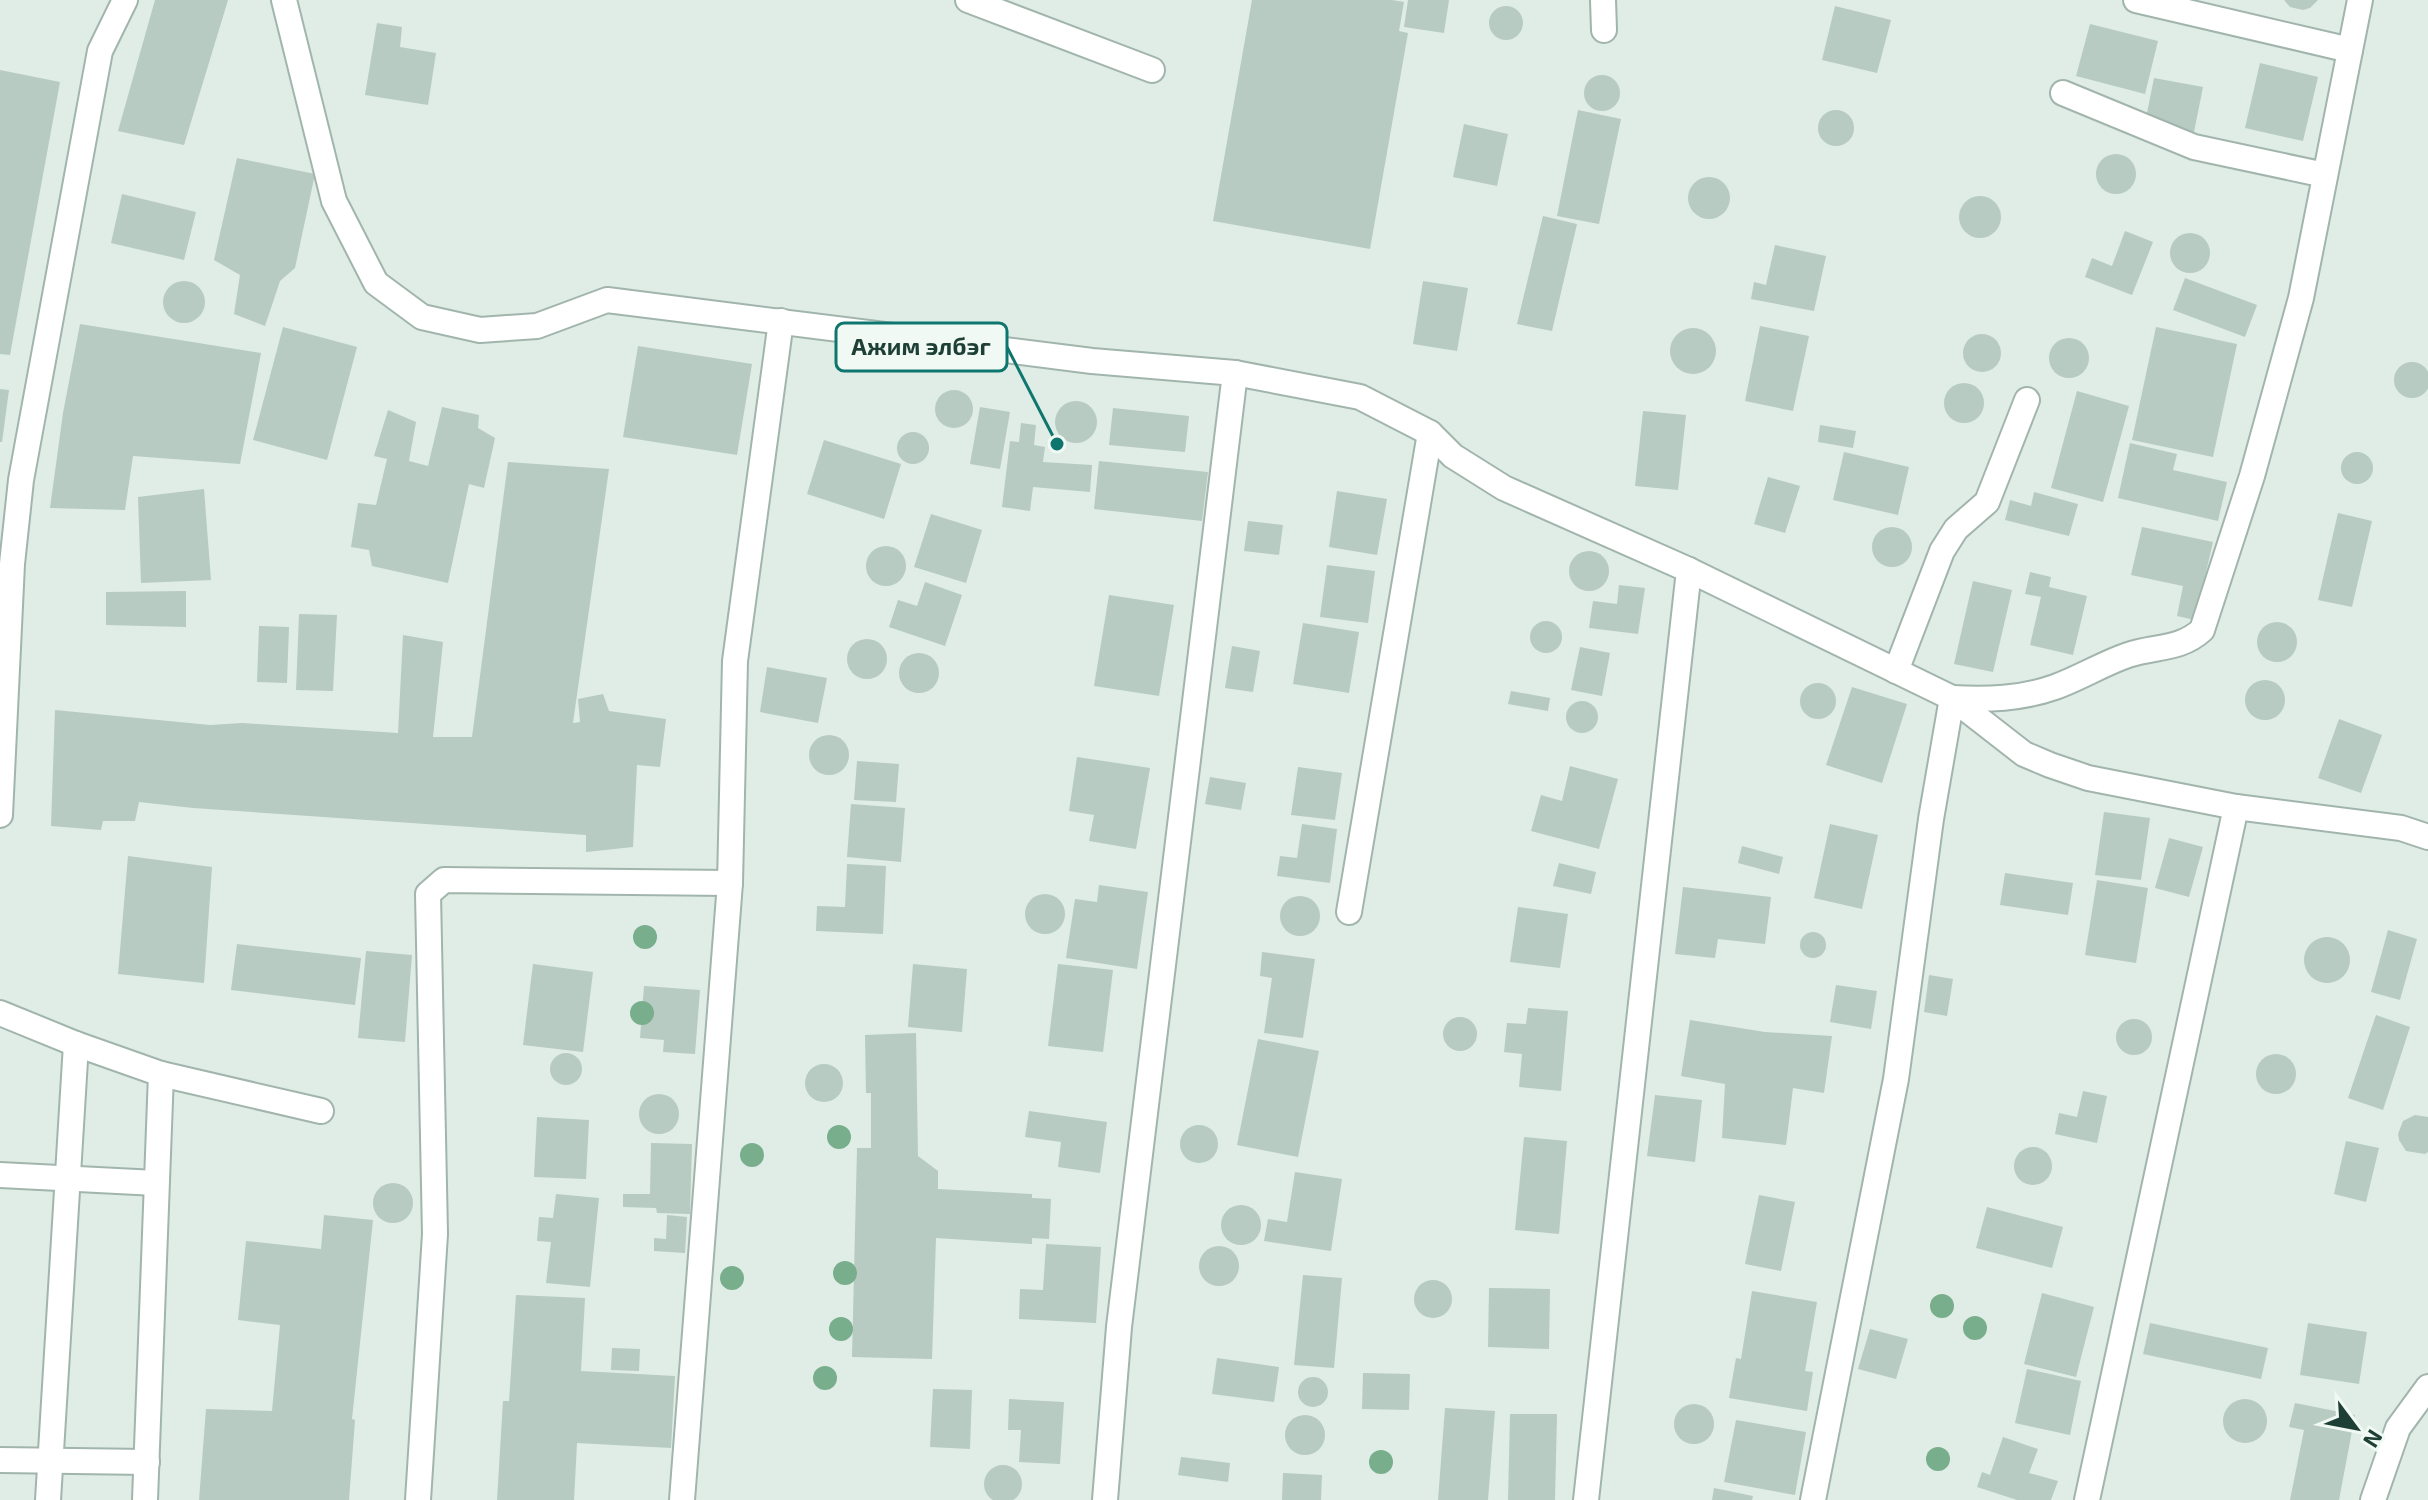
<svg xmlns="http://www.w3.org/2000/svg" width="2428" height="1500" font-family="'Exo 2',sans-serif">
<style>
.building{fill:#b7cbc2}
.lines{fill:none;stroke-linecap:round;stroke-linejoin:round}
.lane-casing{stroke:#a1b5ad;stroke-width:28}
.street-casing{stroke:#a1b5ad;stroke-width:28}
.lane{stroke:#fff;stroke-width:24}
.street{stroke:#fff;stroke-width:24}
.tree{fill:#78ae8c}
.leader{fill:none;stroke:#0f766e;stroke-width:3}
.callout-dot{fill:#0f766e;stroke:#f0f9f4;stroke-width:3}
.callout{fill:#f0f9f4;stroke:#0f766e;stroke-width:3}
.callout-label{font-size:24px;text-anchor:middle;font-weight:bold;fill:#1e3f35}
</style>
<rect width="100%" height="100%" fill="#dfede6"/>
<g class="building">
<polygon points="155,0 228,0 184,145 118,131"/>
<polygon points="1252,0 1392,0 1404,2 1399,31 1408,33 1370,249 1213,221"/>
<polygon points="1408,0 1449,0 1444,33 1404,27"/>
<polygon points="2284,0 2318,0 2310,8 2303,10 2290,7"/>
<circle cx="1506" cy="23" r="17"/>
<polygon points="1835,6 1891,20 1877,73 1822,60"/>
<polygon points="377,23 402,27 400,47 436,53 428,105 365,95"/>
<polygon points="2090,24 2158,41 2145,94 2076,76"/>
<polygon points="2260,63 2318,77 2303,141 2245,128"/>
<polygon points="0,70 60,82 10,355 0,354"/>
<circle cx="1602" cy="93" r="18"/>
<polygon points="2154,78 2203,87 2194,132 2145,123"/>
<circle cx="1836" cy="128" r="18"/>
<polygon points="1578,110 1621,119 1599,224 1557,216"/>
<polygon points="1464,124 1508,134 1497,186 1453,177"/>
<circle cx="2116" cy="174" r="20"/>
<polygon points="237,158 315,174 295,268 280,281 265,326 234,314 240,275 214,260"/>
<circle cx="1709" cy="198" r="21"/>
<polygon points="122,194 196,212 184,260 111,243"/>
<circle cx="1980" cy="217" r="21"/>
<polygon points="1543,216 1577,224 1552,331 1517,324"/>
<polygon points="2125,231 2153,242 2132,295 2085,277 2092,258 2112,266"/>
<circle cx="2190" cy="253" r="20"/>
<polygon points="1775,245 1826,256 1814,311 1751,299 1754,282 1766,285"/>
<polygon points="2185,278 2257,305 2245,337 2173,310"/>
<polygon points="1423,281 1468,288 1457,351 1413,344"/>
<circle cx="184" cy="302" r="21"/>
<polygon points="80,324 261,353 240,464 133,456 125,510 50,508 63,413"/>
<polygon points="1760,326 1809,336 1793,411 1745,401"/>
<polygon points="283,327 357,347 327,460 253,440"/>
<polygon points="2156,327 2237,344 2213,457 2132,440"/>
<circle cx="1693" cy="351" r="23"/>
<circle cx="1982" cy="353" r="19"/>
<circle cx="2069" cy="358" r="20"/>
<polygon points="638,346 752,364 737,455 623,437"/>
<circle cx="2412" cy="380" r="18"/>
<circle cx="1964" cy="403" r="20"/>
<polygon points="0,389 9,390 2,442 0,442"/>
<circle cx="954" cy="409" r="19"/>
<polygon points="2077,391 2129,406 2103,502 2051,488"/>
<circle cx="1076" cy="422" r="21"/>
<polygon points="442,407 479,415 478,428 495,438 484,488 469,484 448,583 372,566 369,550 351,547 358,503 376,505 387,459 374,456 388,410 416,422 409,461 428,466"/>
<polygon points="980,407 1010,412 1000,469 970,464"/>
<polygon points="1113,408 1189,416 1185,452 1109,445"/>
<polygon points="1643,411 1686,415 1678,490 1635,486"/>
<polygon points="1021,423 1036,425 1034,445 1045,447 1043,462 1092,465 1090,492 1033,487 1030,511 1002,507 1010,441 1019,442"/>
<polygon points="1820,425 1856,431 1853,448 1818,442"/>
<circle cx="913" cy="448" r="16"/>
<polygon points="824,440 901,464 884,519 807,494"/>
<polygon points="2130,443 2177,454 2173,470 2227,482 2218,521 2118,498"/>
<polygon points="1844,452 1909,467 1898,515 1833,500"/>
<circle cx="2357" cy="468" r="16"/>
<polygon points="1099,461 1208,472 1202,521 1094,509"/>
<polygon points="508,462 609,469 573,723 580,722 578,699 603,694 609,711 666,719 660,767 637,765 633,847 586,852 586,835 193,808 139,802 135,821 103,821 101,830 51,826 55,710 210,725 242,723 398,733 403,635 443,642 433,737 472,737"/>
<polygon points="1768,477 1800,486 1785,533 1754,524"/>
<polygon points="204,489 211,580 141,583 138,497"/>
<polygon points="1337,491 1387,499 1377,555 1329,547"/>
<polygon points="2034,492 2078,504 2069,536 2005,520 2010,500 2031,506"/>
<polygon points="2338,513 2372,521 2352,607 2318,600"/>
<polygon points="931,514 982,530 966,583 914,567"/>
<polygon points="1248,521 1283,525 1279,555 1244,551"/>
<circle cx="1892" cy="547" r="20"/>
<polygon points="2142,527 2213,542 2195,620 2177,616 2183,586 2131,575"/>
<circle cx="886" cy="566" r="20"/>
<circle cx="1589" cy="571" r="20"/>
<polygon points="1327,565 1375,571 1368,623 1320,617"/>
<polygon points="2030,572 2051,577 2049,587 2087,596 2073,655 2030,645 2041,597 2025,594"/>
<polygon points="1973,581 2012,590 1993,672 1954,664"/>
<polygon points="925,582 962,595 945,646 889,627 898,600 917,606"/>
<polygon points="1619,585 1645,588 1638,634 1589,628 1593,601 1617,604"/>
<polygon points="186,591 186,627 106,625 106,592"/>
<polygon points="1109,595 1174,605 1159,696 1094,686"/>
<polygon points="299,614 337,615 333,691 296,690"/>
<circle cx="1546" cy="637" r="16"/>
<circle cx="2277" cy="642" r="20"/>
<polygon points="1303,623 1359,632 1349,693 1293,684"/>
<polygon points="259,626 289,627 287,683 257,682"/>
<circle cx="867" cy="659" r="20"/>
<polygon points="1232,646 1260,651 1253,692 1225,688"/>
<polygon points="1580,647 1610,653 1602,696 1571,690"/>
<circle cx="919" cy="673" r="20"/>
<polygon points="767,667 827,678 818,723 760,712"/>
<circle cx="2265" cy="700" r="20"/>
<circle cx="1818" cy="701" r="18"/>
<polygon points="1852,687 1907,704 1882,783 1826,765"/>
<polygon points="1511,691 1550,698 1548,711 1508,704"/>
<circle cx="1582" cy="717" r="16"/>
<polygon points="2339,719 2382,735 2361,793 2318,778"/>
<circle cx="829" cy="755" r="20"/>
<polygon points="1077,757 1150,768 1136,849 1089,841 1094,815 1069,811"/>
<polygon points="857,761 899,764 896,802 854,800"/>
<polygon points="1570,766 1618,779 1599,849 1531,831 1541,795 1562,801"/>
<polygon points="1298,767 1342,773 1335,820 1291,815"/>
<polygon points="1210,777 1246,783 1241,810 1205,804"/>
<polygon points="851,804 905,808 901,862 847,857"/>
<polygon points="2104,812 2150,818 2141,880 2095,875"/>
<polygon points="1302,824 1337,829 1330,883 1277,876 1280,856 1297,858"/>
<polygon points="1830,824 1878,835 1862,909 1814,898"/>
<polygon points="2169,838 2203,847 2189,897 2155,888"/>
<polygon points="1742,846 1783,857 1779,874 1738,863"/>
<polygon points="128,856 212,867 204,983 118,974"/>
<polygon points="1559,863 1596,872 1591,894 1553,886"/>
<polygon points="847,864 886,866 883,934 816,931 817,906 845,907"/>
<polygon points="2005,873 2073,883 2068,915 2000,905"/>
<polygon points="2097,880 2148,888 2136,963 2085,955"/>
<polygon points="1099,885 1148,892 1137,969 1066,958 1075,899 1097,902"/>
<polygon points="1683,887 1771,897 1765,944 1718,939 1715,958 1675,954"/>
<circle cx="1045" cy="914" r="20"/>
<circle cx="1300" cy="916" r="20"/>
<polygon points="1518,907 1568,914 1560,968 1510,962"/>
<polygon points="2388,930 2417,939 2400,1000 2371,992"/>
<circle cx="1813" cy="945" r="13"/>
<circle cx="2327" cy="960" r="23"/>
<polygon points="237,944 361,958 355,1005 231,990"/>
<polygon points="366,951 412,955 405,1042 358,1038"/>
<polygon points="1262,952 1315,959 1303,1038 1264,1033 1272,978 1260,976"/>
<polygon points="533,964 593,972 583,1052 523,1045"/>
<polygon points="913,964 967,969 962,1032 908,1027"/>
<polygon points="1058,964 1113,970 1103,1052 1048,1046"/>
<polygon points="1929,975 1953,979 1947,1016 1924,1012"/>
<polygon points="1836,985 1877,991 1871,1029 1830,1022"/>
<polygon points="644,986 700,990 695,1054 663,1052 664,1040 640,1038"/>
<polygon points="1528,1008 1568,1011 1561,1091 1519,1087 1522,1054 1504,1052 1507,1023 1526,1024"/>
<polygon points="2376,1015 2410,1027 2383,1110 2348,1098"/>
<circle cx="1460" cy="1034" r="17"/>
<circle cx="2134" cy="1037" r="18"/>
<polygon points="1690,1020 1765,1032 1832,1036 1824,1093 1793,1088 1786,1145 1722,1138 1725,1084 1681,1076"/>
<polygon points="916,1033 918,1156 938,1171 938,1189 1032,1194 1032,1198 1051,1199 1049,1239 1032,1238 1032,1244 936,1238 932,1359 852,1357 857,1148 871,1148 871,1093 866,1093 865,1035"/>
<polygon points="1258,1039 1319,1051 1298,1157 1237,1145"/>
<circle cx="566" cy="1069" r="16"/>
<circle cx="2276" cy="1074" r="20"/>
<circle cx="824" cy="1083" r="19"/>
<polygon points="2083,1091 2107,1096 2097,1143 2055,1134 2059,1113 2077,1117"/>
<circle cx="659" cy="1114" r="20"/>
<polygon points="1655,1095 1702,1100 1695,1162 1647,1156"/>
<polygon points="1029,1111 1107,1122 1100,1173 1058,1167 1061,1142 1025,1137"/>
<polygon points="2415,1115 2428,1117 2428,1152 2425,1154 2406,1151 2399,1140 2398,1134 2403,1121"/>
<polygon points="537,1117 589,1120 586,1179 534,1177"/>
<circle cx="1199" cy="1144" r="19"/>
<polygon points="1524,1137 1567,1141 1559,1234 1515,1230"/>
<polygon points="2346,1141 2379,1148 2366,1202 2334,1194"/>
<polygon points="651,1143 692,1144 690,1214 657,1213 656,1208 623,1207 623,1194 650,1194"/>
<circle cx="2033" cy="1166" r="19"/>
<polygon points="1295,1172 1342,1179 1331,1251 1264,1241 1268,1219 1287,1222"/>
<circle cx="393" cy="1203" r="20"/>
<polygon points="556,1194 599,1198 590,1287 546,1283 551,1242 537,1241 539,1217 553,1218"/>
<polygon points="1759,1195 1795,1202 1781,1271 1745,1264"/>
<circle cx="1241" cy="1225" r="20"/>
<polygon points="1987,1207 2063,1227 2052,1268 1976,1248"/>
<polygon points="324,1215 373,1220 352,1419 355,1420 349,1500 199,1500 206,1409 272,1411 280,1325 238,1320 246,1241 321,1249"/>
<polygon points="667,1215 687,1217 685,1253 654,1251 654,1238 666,1239"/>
<polygon points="1046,1244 1101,1247 1096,1323 1019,1319 1020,1289 1043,1290"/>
<circle cx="1219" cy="1266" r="20"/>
<polygon points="1303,1275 1342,1278 1334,1368 1294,1365"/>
<circle cx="1433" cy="1299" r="19"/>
<polygon points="1489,1288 1550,1289 1549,1349 1488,1347"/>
<polygon points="1752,1291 1817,1302 1805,1371 1813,1372 1807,1411 1729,1398 1736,1358 1741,1359"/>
<polygon points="2042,1293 2094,1307 2076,1377 2024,1364"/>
<polygon points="516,1295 585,1298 581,1371 675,1376 671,1448 577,1443 574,1500 497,1500 503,1401 509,1401"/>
<polygon points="2150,1323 2268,1348 2261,1379 2143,1354"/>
<polygon points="2308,1323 2367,1332 2359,1384 2300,1375"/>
<polygon points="1870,1329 1908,1339 1896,1379 1858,1369"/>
<polygon points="612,1348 640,1349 639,1371 611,1370"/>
<polygon points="1217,1358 1279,1367 1274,1402 1212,1394"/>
<polygon points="2027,1369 2081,1381 2070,1435 2015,1423"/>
<polygon points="1363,1373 1410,1374 1409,1410 1362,1409"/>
<circle cx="1313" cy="1392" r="15"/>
<polygon points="933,1389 972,1390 970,1449 930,1447"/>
<circle cx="2245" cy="1421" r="22"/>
<polygon points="1009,1399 1064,1402 1060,1464 1019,1462 1021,1430 1008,1430"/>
<polygon points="2295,1403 2355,1415 2339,1500 2290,1500 2304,1430 2289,1427"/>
<circle cx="1694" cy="1424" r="20"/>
<polygon points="1445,1408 1495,1411 1488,1500 1438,1500"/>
<polygon points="1510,1414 1557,1414 1555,1500 1508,1500"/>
<circle cx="1305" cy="1435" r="20"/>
<polygon points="1736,1420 1806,1432 1795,1495 1724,1482"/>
<polygon points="2003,1437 2038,1449 2029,1473 2058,1481 2051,1500 2017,1500 1977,1487 1982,1472 1990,1475"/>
<polygon points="1181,1457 1230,1463 1228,1482 1178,1475"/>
<circle cx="1003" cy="1484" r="19"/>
<polygon points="1283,1473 1322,1475 1321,1500 1282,1500"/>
<polygon points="1714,1488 1753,1496 1752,1500 1712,1500"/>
</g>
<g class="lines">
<defs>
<g id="lane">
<polyline points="968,0 1152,70"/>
<polyline points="2136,0 2350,50"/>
<polyline points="2063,93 2194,147 2325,175"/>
<polyline points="1896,671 1942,551 1956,529 1987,502 2027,400"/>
<polyline points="0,1013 76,1044 161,1074 321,1111"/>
<polyline points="0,1175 156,1183"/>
<polyline points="0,1460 147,1462"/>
<polyline points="48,1500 76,1044"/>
<polyline points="145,1500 161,1074"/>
</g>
<g id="street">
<polyline points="284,0 334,201 376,283 422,317 480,330 537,326 607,300 1092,361 1235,373 1360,397 1430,433 1453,456 1504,488 1689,570 1952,698 2024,754 2050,765 2088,778 2236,807 2401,828 2428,837"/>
<polyline points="1603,0 1604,30"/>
<polyline points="0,815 12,564 21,480 100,51 125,0"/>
<polyline points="1349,912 1430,433"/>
<polyline points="418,1500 435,1234 428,894 444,880 730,883"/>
<polyline points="682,1500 730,883 735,661 781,321"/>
<polyline points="1105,1500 1119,1327 1235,373"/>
<polyline points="1586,1500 1689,570"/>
<path d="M1813,1500L1896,1079L1931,819L1952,698C1987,700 2021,699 2055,687C2080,678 2102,664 2128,655C2155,646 2180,650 2202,630L2252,476L2301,298L2360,0"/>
<polyline points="2087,1500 2236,807"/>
<polyline points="2373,1500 2398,1428 2428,1387"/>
</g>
</defs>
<use href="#lane" class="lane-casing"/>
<use href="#street" class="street-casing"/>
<use href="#lane" class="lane"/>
<use href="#street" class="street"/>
</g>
<g class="tree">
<circle cx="645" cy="937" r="12"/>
<circle cx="642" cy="1013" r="12"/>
<circle cx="839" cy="1137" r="12"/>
<circle cx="752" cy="1155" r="12"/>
<circle cx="845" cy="1273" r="12"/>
<circle cx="732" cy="1278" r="12"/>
<circle cx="1942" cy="1306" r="12"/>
<circle cx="1975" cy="1328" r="12"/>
<circle cx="841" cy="1329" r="12"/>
<circle cx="825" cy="1378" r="12"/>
<circle cx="1938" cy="1459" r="12"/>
<circle cx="1381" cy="1462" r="12"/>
</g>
<path class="leader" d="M1057 444L1007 347"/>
<circle class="callout-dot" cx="1057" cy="444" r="8"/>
<rect class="callout" x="836" y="323" width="171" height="48" rx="8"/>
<g class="callout-label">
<text x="921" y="355">Ажим элбэг</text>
</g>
<g transform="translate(2356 1428) rotate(122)" stroke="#f0f9f4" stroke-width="6" paint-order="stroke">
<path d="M0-6L14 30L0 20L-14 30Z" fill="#1e3f35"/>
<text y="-12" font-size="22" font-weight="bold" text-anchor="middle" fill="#1e3f35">N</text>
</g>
</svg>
